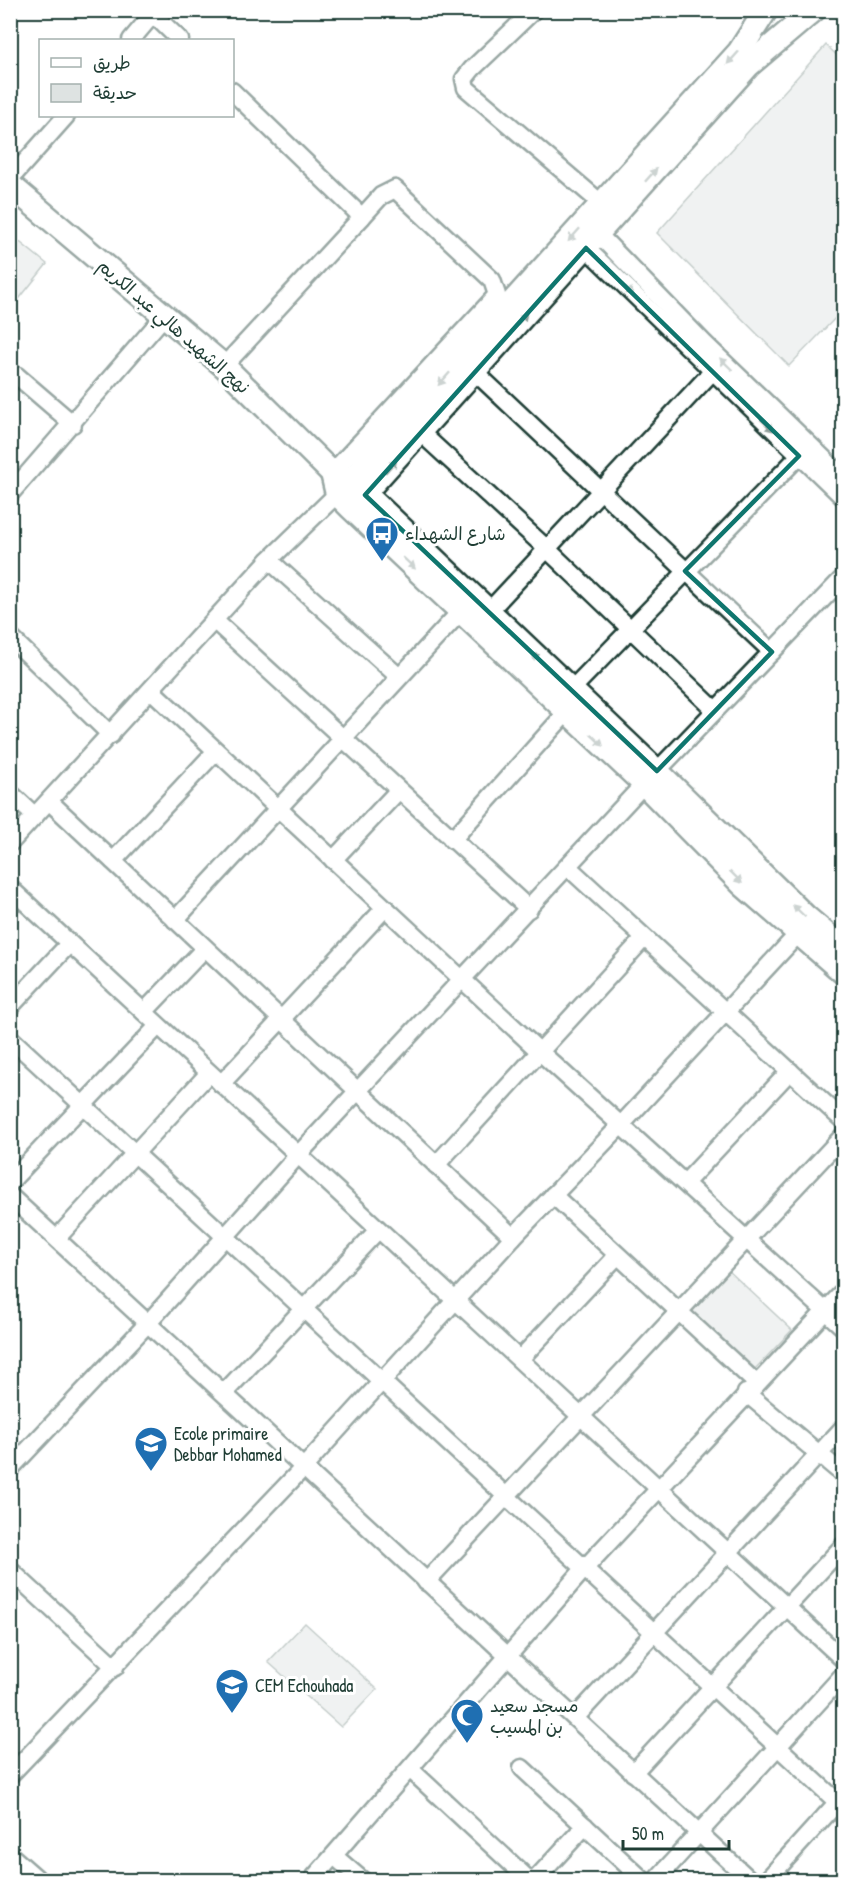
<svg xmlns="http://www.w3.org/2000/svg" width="854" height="1891" font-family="'Patrick Hand','Playpen Sans Arabic',sans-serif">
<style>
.green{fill:#dee3e2;stroke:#7e908b;stroke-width:1.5}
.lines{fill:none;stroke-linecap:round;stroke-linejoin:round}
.street-casing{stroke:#1f3d34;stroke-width:21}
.secondary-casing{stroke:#1f3d34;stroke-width:27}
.street{stroke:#fff;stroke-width:16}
.secondary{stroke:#fff;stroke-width:22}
.oneway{fill:#8f9e9a}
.marked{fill:none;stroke:#0f766e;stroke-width:4.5;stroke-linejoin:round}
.labels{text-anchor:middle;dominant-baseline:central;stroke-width:6;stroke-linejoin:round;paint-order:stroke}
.street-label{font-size:18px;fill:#1f3d34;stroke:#fff}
.poi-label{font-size:18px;fill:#1f3d34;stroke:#fff;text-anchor:start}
</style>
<rect width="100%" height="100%" fill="#fff"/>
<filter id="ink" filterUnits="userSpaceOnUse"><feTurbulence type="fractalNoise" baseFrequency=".0167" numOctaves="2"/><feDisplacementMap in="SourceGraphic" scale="12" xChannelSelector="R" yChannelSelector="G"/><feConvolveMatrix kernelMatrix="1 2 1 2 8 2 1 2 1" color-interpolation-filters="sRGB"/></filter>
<g filter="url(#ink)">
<g class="green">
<polygon points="826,45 843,61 843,310 789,366 657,233"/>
<polygon points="11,235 47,264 11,309"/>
<polygon points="729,1271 792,1330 755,1369 692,1311"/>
<polygon points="305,1623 377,1689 341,1727 268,1662"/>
</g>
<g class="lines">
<defs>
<g id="street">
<polyline points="534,10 472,69 464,79 466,88 602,204"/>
<polyline points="131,40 153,14 180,40"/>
<polyline points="10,179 66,116"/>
<polyline points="598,234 705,344 844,478"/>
<polyline points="586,248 844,498"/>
<polyline points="224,366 362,217 232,91"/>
<polyline points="475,372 772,652"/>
<polyline points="10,381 16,375 73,424"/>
<polyline points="421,433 547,549 715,710"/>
<polyline points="332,473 497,295 492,280 395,189 381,196 362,217"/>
<polyline points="10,494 165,315"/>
<polyline points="269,560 398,676"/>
<polyline points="489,611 711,373"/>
<polyline points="215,621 529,909"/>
<polyline points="10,637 111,735"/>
<polyline points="151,690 539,1051 844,1328"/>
<polyline points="571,690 799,456"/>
<polyline points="657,771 844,577"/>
<polyline points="10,793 35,816"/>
<polyline points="49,801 513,1237"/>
<polyline points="452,840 567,712"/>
<polyline points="10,843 269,560 337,494"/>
<polyline points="333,860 398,791"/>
<polyline points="113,861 216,751"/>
<polyline points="568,867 844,1121"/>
<polyline points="10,888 844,1660"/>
<polyline points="175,920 461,611"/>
<polyline points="10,1007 69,944"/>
<polyline points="144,1012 205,948"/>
<polyline points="10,1038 844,1808"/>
<polyline points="221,1084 385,908"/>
<polyline points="436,1165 644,938"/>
<polyline points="10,1182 158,1026"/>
<polyline points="685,1183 790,1071"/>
<polyline points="553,1195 756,1383"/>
<polyline points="10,1196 750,1880"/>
<polyline points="57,1238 209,1073"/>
<polyline points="520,1359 617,1256"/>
<polyline points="224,1393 378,1230"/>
<polyline points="746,1393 844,1475"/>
<polyline points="10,1469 149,1322 298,1155 644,784"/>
<polyline points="10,1570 115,1667"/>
<polyline points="426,1582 844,1135"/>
<polyline points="575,1718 844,1427"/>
<polyline points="522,1768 643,1880"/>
<polyline points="410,1769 529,1880"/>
<polyline points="633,1773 844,1545"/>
<polyline points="10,1775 303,1468 513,1237 621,1125 797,935"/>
<polyline points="334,1856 362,1880"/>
<polyline points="312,1880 584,1569 844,1291"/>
<polyline points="535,1880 585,1826"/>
<polyline points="656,1880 844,1674"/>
<polyline points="767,1880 844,1795"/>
</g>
<g id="secondary">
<polyline points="10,185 224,366 332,473 352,481 657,771 806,917 844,949"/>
<polyline points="332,473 337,494 351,508 644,784 743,885 844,973"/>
<polyline points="342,490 739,52 766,10"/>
<polyline points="354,505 749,65 814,10"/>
<polyline points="10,1859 34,1880"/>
</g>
</defs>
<use href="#street" class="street-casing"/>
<use href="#secondary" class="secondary-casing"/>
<use href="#street" class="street"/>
<use href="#secondary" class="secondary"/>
</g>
<defs><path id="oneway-solid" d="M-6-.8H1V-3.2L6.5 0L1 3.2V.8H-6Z" transform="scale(1.5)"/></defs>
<g class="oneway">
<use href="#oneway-solid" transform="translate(733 58) rotate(132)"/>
<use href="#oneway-solid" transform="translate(651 175) rotate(-48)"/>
<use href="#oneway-solid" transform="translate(574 235) rotate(132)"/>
<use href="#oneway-solid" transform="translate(627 289) rotate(45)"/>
<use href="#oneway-solid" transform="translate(521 320) rotate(-48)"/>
<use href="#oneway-solid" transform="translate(726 364) rotate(-136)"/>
<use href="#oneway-solid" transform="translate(444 379) rotate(132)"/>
<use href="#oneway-solid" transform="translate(767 425) rotate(43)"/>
<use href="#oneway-solid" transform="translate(391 466) rotate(-48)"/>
<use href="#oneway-solid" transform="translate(409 563) rotate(43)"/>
<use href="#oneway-solid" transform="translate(538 659) rotate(-136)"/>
<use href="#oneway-solid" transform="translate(597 740) rotate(43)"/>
<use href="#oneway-solid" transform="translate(736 877) rotate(45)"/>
<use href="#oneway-solid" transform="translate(799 911) rotate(-136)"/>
</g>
</g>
<path d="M0 0H854V1891H0ZM586,248L799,456L685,571L772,652L657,771L365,495Z" fill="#fff" fill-opacity=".55" fill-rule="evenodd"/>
<path class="marked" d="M586,248L799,456L685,571L772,652L657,771L365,495Z"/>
<defs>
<symbol id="bus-pin" viewBox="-11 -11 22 30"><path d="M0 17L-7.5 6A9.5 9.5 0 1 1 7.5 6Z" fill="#1f6fb2" stroke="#fff"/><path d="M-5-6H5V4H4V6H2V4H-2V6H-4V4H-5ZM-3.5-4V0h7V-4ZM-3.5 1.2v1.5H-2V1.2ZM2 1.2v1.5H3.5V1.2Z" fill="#fff"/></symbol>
<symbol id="school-pin" viewBox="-11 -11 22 30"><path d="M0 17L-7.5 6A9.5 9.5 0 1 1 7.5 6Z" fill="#1f6fb2" stroke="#fff"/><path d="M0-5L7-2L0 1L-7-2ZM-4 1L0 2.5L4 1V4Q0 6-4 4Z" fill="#fff"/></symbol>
<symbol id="mosque-pin" viewBox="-11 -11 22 30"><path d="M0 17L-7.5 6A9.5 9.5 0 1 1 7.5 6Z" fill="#1f6fb2" stroke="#fff"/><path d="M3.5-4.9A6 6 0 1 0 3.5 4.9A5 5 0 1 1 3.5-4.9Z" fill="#fff"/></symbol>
</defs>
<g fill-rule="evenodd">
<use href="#bus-pin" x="363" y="514" width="38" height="52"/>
<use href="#school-pin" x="132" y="1424" width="38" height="52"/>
<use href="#school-pin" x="213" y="1666" width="38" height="52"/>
<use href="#mosque-pin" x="448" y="1696" width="38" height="52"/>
</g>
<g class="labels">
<g class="street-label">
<text transform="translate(174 326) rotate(41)">نهج الشهيد هالي عبد الكريم</text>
</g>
<g class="poi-label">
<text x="405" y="533">شارع الشهداء</text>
<text x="174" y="1433">Ecole primaire<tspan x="174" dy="21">Debbar Mohamed</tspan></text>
<text x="255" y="1685">CEM Echouhada</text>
<text x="490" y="1705">مسجد سعيد<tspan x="490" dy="21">بن المسيب</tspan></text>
</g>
</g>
<rect width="854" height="1891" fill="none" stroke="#fff" stroke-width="36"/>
<rect x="18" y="18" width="818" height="1855" fill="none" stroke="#1f3d34" stroke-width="2" filter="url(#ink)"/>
<rect x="39" y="39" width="195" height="78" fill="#ffffff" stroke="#a5b1ae" stroke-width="1.5"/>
<rect x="51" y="58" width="30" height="9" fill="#ffffff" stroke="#a5b1ae" stroke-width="1.5"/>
<text x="93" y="69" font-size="18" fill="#1f3d34">طريق</text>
<rect x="51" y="84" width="30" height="18" fill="#dee3e2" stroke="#a5b1ae" stroke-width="1.5"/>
<text x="93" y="99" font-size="18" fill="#1f3d34">حديقة</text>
<path d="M623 1840v9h106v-9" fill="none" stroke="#1f3d34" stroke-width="3"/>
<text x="632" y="1840" font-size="18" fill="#1f3d34" stroke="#ffffff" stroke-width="4.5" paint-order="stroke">50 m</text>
</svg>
